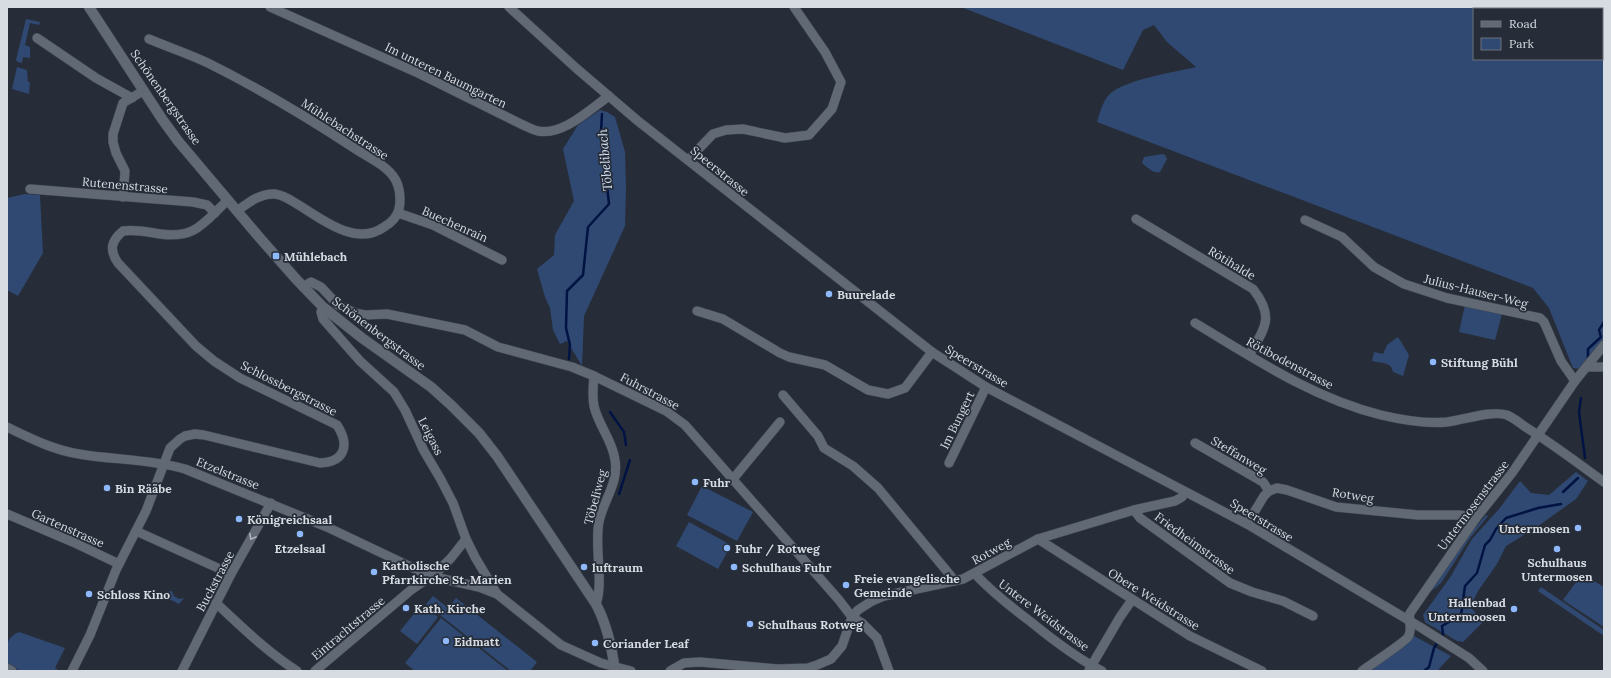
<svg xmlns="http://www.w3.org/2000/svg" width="1611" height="678" font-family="Lora,serif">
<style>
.green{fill:#304972;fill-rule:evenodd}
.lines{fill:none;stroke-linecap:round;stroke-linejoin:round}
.stream{stroke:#001343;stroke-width:2.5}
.street-casing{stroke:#434852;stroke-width:10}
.secondary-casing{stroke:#434852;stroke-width:11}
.street{stroke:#616975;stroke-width:9}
.secondary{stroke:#616975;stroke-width:10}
.oneway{stroke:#aeb3bc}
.poi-dot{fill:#8eb9fc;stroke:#262d38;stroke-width:1.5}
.labels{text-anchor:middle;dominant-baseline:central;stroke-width:3.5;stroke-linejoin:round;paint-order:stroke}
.street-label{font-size:12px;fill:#d7dbe2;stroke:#262d38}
.poi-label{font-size:12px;font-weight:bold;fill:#d7dbe2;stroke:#262d38;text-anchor:start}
.water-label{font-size:13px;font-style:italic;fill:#d5e2f6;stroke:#262d38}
</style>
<rect width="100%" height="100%" fill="#262d38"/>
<g class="green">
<path d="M961,7H1604V350L1588,370L1573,368L1549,308L1533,288L1097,122C1100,113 1102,103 1108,96C1121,80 1175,72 1196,67L1167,42L1154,25L1143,30L1123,70ZM1474,9H1602V59H1474Z"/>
<polygon points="26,19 40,22 39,25 30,23 25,45 30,47 30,58 23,57 22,63 18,62 16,60"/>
<polygon points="17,67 27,70 28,82 30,82 29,94 12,89"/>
<polygon points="600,110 607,112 615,117 625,152 626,188 625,226 584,316 582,366 567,341 560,344 553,330 550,308 545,297 537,269 554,255 555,235 574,201 563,149 578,125"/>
<path d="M1162,154L1165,155L1167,159L1160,172C1153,174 1147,167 1142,163L1144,157Z"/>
<polygon points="25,194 40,195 43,253 18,296 7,290 7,198"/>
<polygon points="1465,305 1502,314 1495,340 1459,332"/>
<path d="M1398,337L1409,355L1403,376L1393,372C1392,362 1381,363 1372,361L1374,352L1383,354L1387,345Z"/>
<polygon points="1576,472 1588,481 1576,499 1534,529 1506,546 1497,564 1478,591 1470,607 1484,621 1463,642 1457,641 1425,622 1423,615 1451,576 1472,539 1499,509 1520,481 1531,493 1549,495"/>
<polygon points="702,486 753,512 737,541 687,515"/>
<polygon points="1486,515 1488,516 1470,538 1441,583 1429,593 1428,592 1465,540"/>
<polygon points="689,522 731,545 718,569 676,546"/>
<polygon points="1582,574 1604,587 1604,627 1563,600"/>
<polygon points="1541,587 1604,630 1604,636 1538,591"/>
<polygon points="172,591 174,596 179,599 184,598 179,604 171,600 166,600 165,598 168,596 167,592"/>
<polygon points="433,596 448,608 456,598 537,662 530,671 511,671 426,604"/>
<polygon points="422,604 438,617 417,644 400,631"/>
<polygon points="441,618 508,671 415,671 405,663"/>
<path d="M19,632L65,648L55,668L59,671H20L7,662C7,649 4,638 19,632Z"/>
<polygon points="1414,636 1451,656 1437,671 1372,671 1375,667"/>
</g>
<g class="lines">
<g class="stream">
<polyline points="569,359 570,345 566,328 567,291 583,275 588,227 609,204 601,132 602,114"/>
<polyline points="1588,359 1588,349 1601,337 1599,330 1604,322"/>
<polyline points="1581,398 1579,412 1585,458"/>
<polyline points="610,412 624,432 626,445"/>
<polyline points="1563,492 1578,478"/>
<polyline points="619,494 630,460"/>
<polyline points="1424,671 1429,667 1434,648 1443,634 1442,626 1461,615 1465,586 1477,573 1485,545 1490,540 1496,529 1506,518 1538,508 1561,504"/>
</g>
<defs>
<g id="street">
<path d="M270,7L420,74L523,125C528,127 533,130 538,131C563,136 590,109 609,96"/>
<polyline points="509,7 576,68 638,121 932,352 986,387 1247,524 1420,627 1469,658 1483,671"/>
<polyline points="37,38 96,78 132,98"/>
<path d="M149,39C168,47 189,54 208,63C258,88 307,117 354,148C367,157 387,165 395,179C400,187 401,200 399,209C397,217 391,223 384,227C358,246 325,222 302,207C293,202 285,195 275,194C260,193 248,203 237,211"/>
<polyline points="688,160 713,134 726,130 743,129 785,138 809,135 832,109 841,82 825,52 794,7"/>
<polyline points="30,189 193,202 207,205 215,213"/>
<polyline points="123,197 125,171 116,153 113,142 113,134 123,103 143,91"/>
<polyline points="398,213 433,225 502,260"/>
<path d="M1136,219L1253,289C1275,317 1265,328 1249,355"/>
<polyline points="1305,220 1342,237 1374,267 1404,284 1447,298 1540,318 1544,322 1561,361 1575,381"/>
<polyline points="303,287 311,282 321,287 338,305 355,313 365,315 387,314 465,330 498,347 572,367 594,376 666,411 685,425 839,600 852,617 862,623 877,638 889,671"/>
<polyline points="323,307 321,312 323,319 360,361 394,392 405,410 424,451 440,478 453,503 466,539 475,557 497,594"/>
<polyline points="697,311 723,319 780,353 789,357 825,365 868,390 888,394 905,388 932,352"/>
<path d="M1195,323C1255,359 1313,398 1381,415C1402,420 1426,424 1447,422C1464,420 1491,410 1507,415C1514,418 1521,424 1527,428C1554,445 1579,464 1604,482"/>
<polyline points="1587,367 1604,367"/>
<path d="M594,376C593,386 592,396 594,406C598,425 613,441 615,460C619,483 603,501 599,522C594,546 604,583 596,604"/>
<polyline points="783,395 818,436 824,448 853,466 878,488 955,581"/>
<path d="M7,427C30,438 53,450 79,454C114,460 150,459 185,469L327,527L430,576L479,587L497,594L561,645L601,663L631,671"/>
<polyline points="1195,443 1263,482 1269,491"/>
<polyline points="949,463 986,387"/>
<polyline points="733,479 780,422"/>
<polyline points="1134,510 1140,518 1230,583 1252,592 1283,601 1313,616"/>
<polyline points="7,514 75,543 119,564"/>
<polyline points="1247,524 1264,496 1269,491 1277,488 1287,490 1336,507 1418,515 1460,515 1476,518"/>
<polyline points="136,531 231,574"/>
<polyline points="1038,539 1190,636 1262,671"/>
<path d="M975,574C992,592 1011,607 1031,622C1053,640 1076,658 1102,671"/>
<path d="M216,603C242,627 267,652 297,671"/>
<polyline points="7,668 12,671"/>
<polyline points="1089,670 1120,617 1132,600"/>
<path d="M72,671L90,635L116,570L146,511L170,448L180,439L185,436L195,434L204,435L320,463C345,462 350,445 337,425L240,378L214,361L196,346L118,263C109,250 111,241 123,231C135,229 147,232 160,234C196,239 203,223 228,200"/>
<polyline points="182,671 231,574 271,503"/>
<polyline points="315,671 411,590 437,572 451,558 466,539"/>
<polyline points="670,671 684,663 700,662 777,669 808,668 817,665 831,659 842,646 852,617 858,610 872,601 884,596 963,579 1038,539 1134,510 1175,501 1182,497 1185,492"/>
<path d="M1362,671C1370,665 1405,642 1408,637C1413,630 1408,621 1410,613L1476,518L1512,473L1575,381L1604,345"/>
</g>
<path id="secondary" d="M89,7L162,119L178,141L259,237L296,279L323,307L362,338L431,387L451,405L479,433L497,456L596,604C607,625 612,647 615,671"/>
</defs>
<use href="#street" class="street-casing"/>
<use href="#secondary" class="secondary-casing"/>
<use href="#street" class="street"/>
<use href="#secondary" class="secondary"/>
</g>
<defs><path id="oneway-chevron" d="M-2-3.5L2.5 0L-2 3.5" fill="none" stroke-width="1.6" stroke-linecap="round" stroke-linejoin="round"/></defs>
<use class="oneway" href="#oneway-chevron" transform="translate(252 537) rotate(119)"/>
<g class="poi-dot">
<rect x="272" y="252" width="8" height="8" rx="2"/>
<circle cx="829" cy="294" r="4"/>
<circle cx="1433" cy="362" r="4"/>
<circle cx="695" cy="482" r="4"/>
<circle cx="107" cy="488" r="4"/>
<circle cx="239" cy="519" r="4"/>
<circle cx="1578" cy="528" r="4"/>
<circle cx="300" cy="534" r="4"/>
<circle cx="727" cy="548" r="4"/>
<circle cx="1557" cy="549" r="4"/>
<circle cx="584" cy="567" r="4"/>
<circle cx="734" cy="567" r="4"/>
<circle cx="374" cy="572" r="4"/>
<circle cx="846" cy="585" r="4"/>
<circle cx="89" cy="594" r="4"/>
<circle cx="406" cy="608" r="4"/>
<circle cx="1514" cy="609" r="4"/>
<circle cx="750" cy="624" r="4"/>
<circle cx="446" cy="641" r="4"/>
<circle cx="595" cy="643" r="4"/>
</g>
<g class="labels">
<g class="street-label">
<text transform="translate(446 75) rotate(26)">Im unteren Baumgarten</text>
<text transform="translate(166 97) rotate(55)">Schönenbergstrasse</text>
<text transform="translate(345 129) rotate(33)">Mühlebachstrasse</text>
<text transform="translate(720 171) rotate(39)">Speerstrasse</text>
<text transform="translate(125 185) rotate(5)">Rutenenstrasse</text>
<text transform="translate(455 224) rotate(24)">Buechenrain</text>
<text transform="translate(1232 263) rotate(31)">Rötihalde</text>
<text transform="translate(1476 291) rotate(14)">Julius-Hauser-Weg</text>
<text transform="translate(379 333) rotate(37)">Schönenbergstrasse</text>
<text transform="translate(1290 363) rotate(28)">Rötibodenstrasse</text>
<text transform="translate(977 366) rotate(31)">Speerstrasse</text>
<text transform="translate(289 388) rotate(27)">Schlossbergstrasse</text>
<text transform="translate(650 391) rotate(28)">Fuhrstrasse</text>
<text transform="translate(957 420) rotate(-64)">Im Bungert</text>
<text transform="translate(431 436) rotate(63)">Leigass</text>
<text transform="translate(1239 455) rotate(31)">Steffanweg</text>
<text transform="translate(228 473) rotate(22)">Etzelstrasse</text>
<text transform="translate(1353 495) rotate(9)">Rotweg</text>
<text transform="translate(595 497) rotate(-75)">Töbeliweg</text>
<text transform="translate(1473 505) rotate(-53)">Untermosenstrasse</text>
<text transform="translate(1262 520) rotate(31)">Speerstrasse</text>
<text transform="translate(68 528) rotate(24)">Gartenstrasse</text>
<text transform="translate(1195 543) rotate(36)">Friedheimstrasse</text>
<text transform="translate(991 551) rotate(-29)">Rotweg</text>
<text transform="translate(215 581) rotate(-62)">Buckstrasse</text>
<text transform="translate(1154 599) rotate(32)">Obere Weidstrasse</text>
<text transform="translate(1044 615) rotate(37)">Untere Weidstrasse</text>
<text transform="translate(348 628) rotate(-40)">Eintrachtstrasse</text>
</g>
<g class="poi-label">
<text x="284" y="256">Mühlebach</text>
<text x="837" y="294">Buurelade</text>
<text x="1441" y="362">Stiftung Bühl</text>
<text x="703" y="482">Fuhr</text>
<text x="115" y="488">Bin Rääbe</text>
<text x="247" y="519">Königreichsaal</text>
<text x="1570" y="528" text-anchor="end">Untermosen</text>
<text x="300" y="548" text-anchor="middle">Etzelsaal</text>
<text x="735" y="548">Fuhr / Rotweg</text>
<text x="1557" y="562" text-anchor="middle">Schulhaus<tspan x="1557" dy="14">Untermosen</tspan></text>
<text x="382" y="565">Katholische<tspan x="382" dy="14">Pfarrkirche St. Marien</tspan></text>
<text x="592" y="567">luftraum</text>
<text x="742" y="567">Schulhaus Fuhr</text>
<text x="854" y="578">Freie evangelische<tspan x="854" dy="14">Gemeinde</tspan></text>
<text x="97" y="594">Schloss Kino</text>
<text x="1506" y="602" text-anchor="end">Hallenbad<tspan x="1506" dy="14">Untermoosen</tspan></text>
<text x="414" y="608">Kath. Kirche</text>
<text x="758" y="624">Schulhaus Rotweg</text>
<text x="454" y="641">Eidmatt</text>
<text x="603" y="643">Coriander Leaf</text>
</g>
<g class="water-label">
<text transform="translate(605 160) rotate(-95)">Töbelibach</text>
</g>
</g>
<rect width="1611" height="678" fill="none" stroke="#d7dbe2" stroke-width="16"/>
<rect x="1473" y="8" width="130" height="52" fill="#262d38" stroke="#6d737c"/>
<rect x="1481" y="21" width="20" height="6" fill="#616975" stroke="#6d737c"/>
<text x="1509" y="28" font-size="12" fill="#d7dbe2">Road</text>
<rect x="1481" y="38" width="20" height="12" fill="#304972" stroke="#6d737c"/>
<text x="1509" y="48" font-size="12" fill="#d7dbe2">Park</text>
</svg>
